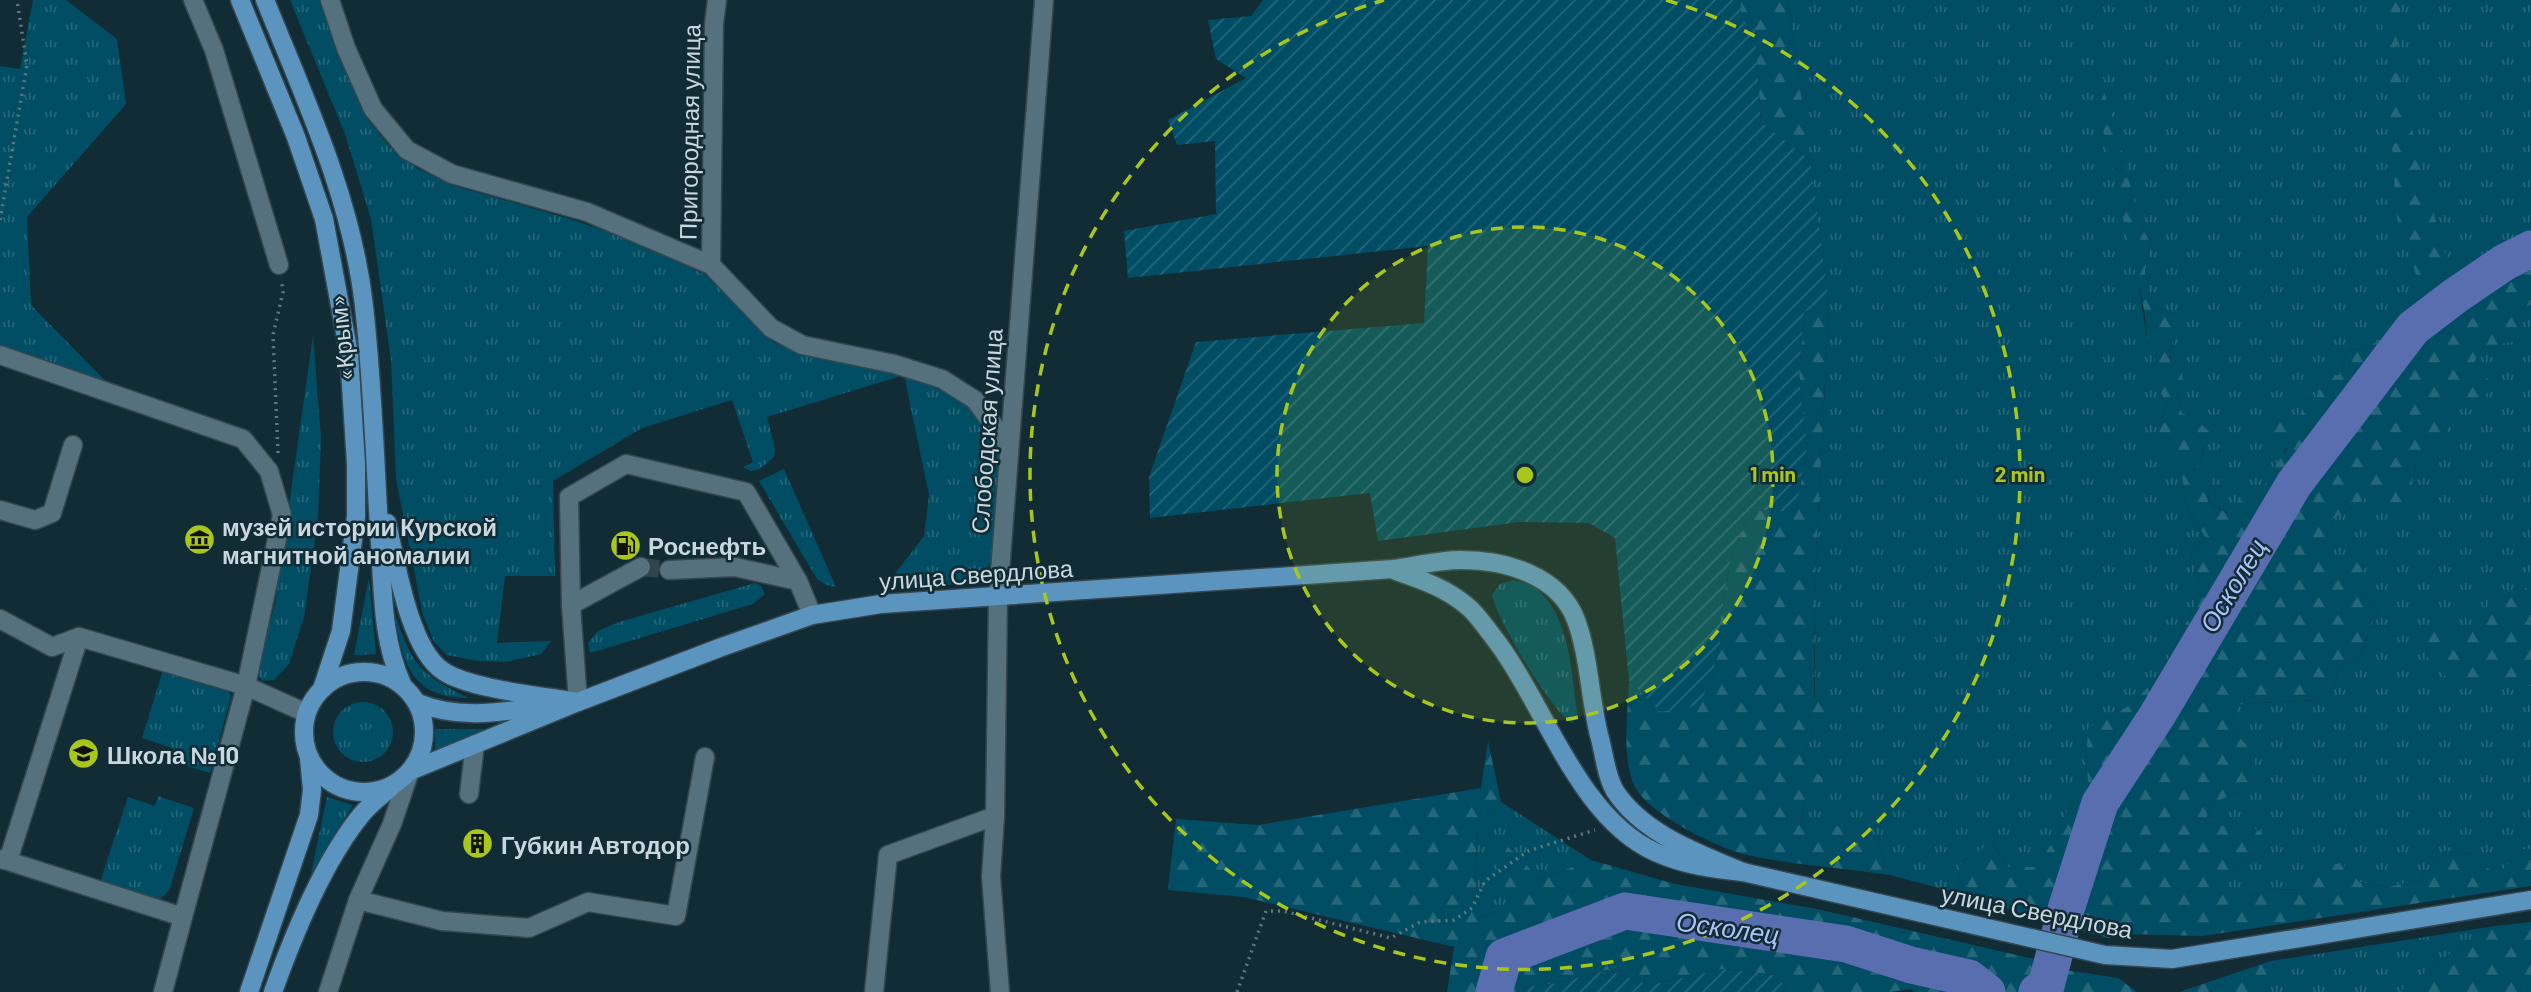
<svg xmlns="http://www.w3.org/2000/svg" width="2531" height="992" font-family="Barlow,sans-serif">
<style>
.grass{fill:url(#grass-tufts)}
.forest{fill:url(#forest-firs)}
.garden{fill:url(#garden-furrows)}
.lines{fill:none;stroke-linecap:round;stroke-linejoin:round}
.river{stroke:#596eae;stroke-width:37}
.minor-tunnel{stroke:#2d464f;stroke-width:18;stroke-dasharray:18 9;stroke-linecap:butt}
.minor-casing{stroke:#34474f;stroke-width:21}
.major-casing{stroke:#34474f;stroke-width:21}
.path{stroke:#61767f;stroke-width:3.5;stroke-dasharray:2 5;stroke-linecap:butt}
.minor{stroke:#55717d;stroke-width:18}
.major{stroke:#5c94c0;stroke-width:18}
.ring{fill:none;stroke:#a9c71a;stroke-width:3.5;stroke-dasharray:12 9}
.labels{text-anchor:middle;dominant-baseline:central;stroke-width:5;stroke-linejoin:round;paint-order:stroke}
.street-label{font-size:24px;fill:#c9d8df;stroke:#122c36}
.poi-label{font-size:24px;font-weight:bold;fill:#c9d8df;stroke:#122c36;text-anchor:start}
.water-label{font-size:26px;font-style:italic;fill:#aec2f8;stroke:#122c36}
.centre{fill:#a9c71a;stroke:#122c36;stroke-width:3.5}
.ring-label{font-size:21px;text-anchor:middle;font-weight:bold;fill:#a9c71a;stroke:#122c36;stroke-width:5;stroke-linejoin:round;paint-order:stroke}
</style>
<defs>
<pattern id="grass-tufts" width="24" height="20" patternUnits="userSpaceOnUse" patternTransform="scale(1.75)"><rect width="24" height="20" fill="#004d64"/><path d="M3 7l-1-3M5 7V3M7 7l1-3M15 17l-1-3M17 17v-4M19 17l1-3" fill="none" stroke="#24667a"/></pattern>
<pattern id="forest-firs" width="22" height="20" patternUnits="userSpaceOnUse" patternTransform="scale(1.75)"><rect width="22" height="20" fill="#004d64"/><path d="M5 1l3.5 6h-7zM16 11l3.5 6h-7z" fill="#24667a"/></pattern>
<pattern id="garden-furrows" width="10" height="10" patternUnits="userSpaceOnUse" patternTransform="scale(1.75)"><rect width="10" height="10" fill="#004d64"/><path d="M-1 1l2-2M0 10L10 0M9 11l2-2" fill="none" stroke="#24667a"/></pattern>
</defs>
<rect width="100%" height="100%" fill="#122c36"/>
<g class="grass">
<polygon points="33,0 66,0 117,39 126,104 27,217 31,305 118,394 0,361 0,66 20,69"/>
<path d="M290,0H320L336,48L369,121L390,147L418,169L458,187L570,219L646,245L707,276L773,342L810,356L895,370L942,389L974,411L1002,455L992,559L983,577C969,583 927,589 912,587C903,586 899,581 894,575L924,536L929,495L904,375L767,417L775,448L774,457L760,469L751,471L743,467L753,462L732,400L642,428L553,481L555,576H505L497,643L551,641L541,654L506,662L478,661L447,655L434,642L423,615L396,479L391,360L371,219L345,134Z"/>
<path d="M1788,0H2531V239L2498,256L2372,345L2348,352L2340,375L2316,398L2307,397L2304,412L2295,425L2279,464L2252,506L2228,513L2208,502L2211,481L2198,468L2205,445L2194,418L2182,413L2177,397L2183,388L2170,361L2175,314L2152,306L2145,271L2151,244L2139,222L2113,122L2147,338L2157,351C2150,373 2156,385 2167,404L2160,423L2181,468L2186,506L2205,537L2191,555L2201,592L2161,674L2130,705L2089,728L2086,763L2089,789L2070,805L2052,843L2036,868L2008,867L1992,843L1962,862L1957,893L1890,875L1877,837L1801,829L1804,803L1802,762L1815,727L1814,597L1829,303Z"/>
<polygon points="2531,304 2531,849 2524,849 2502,870 2490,871 2470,854 2445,851 2421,880 2388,887 2359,882 2306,890 2270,889 2249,895 2223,886 2233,868 2259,850 2244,822 2228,826 2205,822 2211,804 2238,792 2251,750 2235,732 2229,721 2241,704 2320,700 2334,687 2338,669 2361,655 2378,607 2364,597 2353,582 2370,561 2319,561 2333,519 2365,498 2409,500 2416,463 2443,396 2463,406 2474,363 2484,346 2520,340 2514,314"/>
<polygon points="313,336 321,438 318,518 304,617 289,664 274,680 262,681 256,671 275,604"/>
<polygon points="784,469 836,587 826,585 817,579 759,481"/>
<polygon points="369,578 376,654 354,655"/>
<path d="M1513,580C1520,582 1528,584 1534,587C1571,613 1571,676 1578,717L1572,723C1552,713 1497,619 1492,595L1500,584Z"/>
<polygon points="755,583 761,586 765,594 753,604 590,653 588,643 598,631 619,622"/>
<path d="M395,614C412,665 421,675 469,698C411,698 402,663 395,614Z"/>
<polygon points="164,667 227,687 231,697 210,773 168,760 172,748 142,738"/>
<circle cx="363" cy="732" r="30"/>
<polygon points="435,729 492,729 435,750"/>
<polygon points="158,796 194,808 169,891 158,900 100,882 128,797 155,806"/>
<polygon points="327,797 353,805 311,874"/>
<polygon points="1501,802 1591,860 1540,879 1508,848 1514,903 1480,918 1475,875 1478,830"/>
<polygon points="2495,926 2451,953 2399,992 2248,992 2280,975 2271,961"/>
</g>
<g class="forest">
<polygon points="1741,0 1788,0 1810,160 1761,122 1755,31 1741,18"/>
<polygon points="2373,0 2401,1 2397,49 2417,154 2449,267 2421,290 2396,213 2386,37"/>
<path d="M2095,62L2120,142L2139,222L2151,244L2145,271L2152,306L2175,314L2180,332L2171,344L2170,361L2182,371L2183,388L2177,397L2182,413L2194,418L2209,431L2198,468L2211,480L2208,502L2227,513L2240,500L2252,506L2287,448L2271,438L2267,419L2290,414L2295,424L2303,412L2307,397L2316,398L2325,376L2340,375L2348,352L2372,345L2498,256L2531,239V304L2514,314L2521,340L2483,347L2474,363L2492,384L2480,406H2463L2444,397L2448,440L2416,463L2409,500L2392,514L2365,498L2333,519L2320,561H2371L2354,582L2364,597L2378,607L2361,655L2338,669L2334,687L2320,700L2241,704L2229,721L2235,732L2251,750L2258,774L2238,792L2211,804L2205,822L2228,826L2244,822L2262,833L2259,850L2233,868L2224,885L2249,895L2270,889L2306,890L2320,867L2342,863L2359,882L2388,887L2421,880L2445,851L2470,854L2490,870H2502L2524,849H2531V886L2203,936L2125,934L2109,938L2050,923L1957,893L1962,862L1991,843L2008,867H2036L2052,843L2070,805L2089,789L2086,763L2088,728L2130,705L2161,674L2201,592L2191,555L2205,537L2186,506L2181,468L2158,450L2160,423L2167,404C2155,383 2150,375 2157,351L2147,338L2144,310L2097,103Z"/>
<path d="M1829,303L1814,597V697L1827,714L1815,727L1802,762L1823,778V796L1804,803L1801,828L1829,824L1877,837L1890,875C1843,868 1794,865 1747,855C1717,848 1649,814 1635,787C1621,760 1628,711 1629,681L1661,711L1712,676L1720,644V623L1732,549L1754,510L1796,512L1807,446L1799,374L1804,312Z"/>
<polygon points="2525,587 2531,594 2531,686 2518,689 2498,683 2456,683 2440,672 2425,654 2423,634 2433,626 2475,625 2486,613 2490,591 2506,592"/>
<polygon points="1488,741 1501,802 1478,830 1475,875 1480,918 1514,903 1495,869 1508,847 1540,879 1591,860 1675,884 1817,909 2038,960 2041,984 2023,992 1997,992 1972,972 1914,959 1849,937 1624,902 1497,949 1494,992 1447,992 1454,947 1244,897 1168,890 1176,819 1258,825 1481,788"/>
<polygon points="2531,922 2531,992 2399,992 2451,953 2495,926"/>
<polygon points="1626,923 1847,955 1969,992 1915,992 1911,989 1890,992 1788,992 1777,975 1723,969 1650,985 1607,970 1552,984 1523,987 1521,992 1505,992 1510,962"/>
<polygon points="2271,961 2281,975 2248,992 2179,992"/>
<polygon points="2065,970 2118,978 2137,992 2057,992"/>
</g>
<g class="garden">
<polygon points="1263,0 1741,0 1741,18 1755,30 1761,122 1810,160 1829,303 1804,312 1799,374 1807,446 1796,512 1754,510 1732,549 1720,623 1720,644 1712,676 1699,705 1661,712 1629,681 1615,538 1589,523 1519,522 1378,541 1370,493 1150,518 1149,477 1196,342 1424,323 1428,246 1128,278 1124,231 1216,214 1215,141 1177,145 1168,120 1246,78 1216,59 1208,20 1251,16"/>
<polygon points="1723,969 1777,975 1788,992 1521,992 1523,987 1552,984 1607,970 1650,985"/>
</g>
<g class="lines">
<g class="river">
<polyline points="1494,992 1504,957 1625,911 1846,944 1911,965 1969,978 1987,992"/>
<polyline points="2037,992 2046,986 2067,906 2100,803 2158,714 2294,484 2413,328 2455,296 2505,262 2531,249"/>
</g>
<polyline class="minor-tunnel" points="641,567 669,570"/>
<defs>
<g id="minor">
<polyline points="193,0 214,50 279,265"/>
<polyline points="330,0 346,48 373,109 407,150 452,174 587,212 711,265 771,328 802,345 894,364 942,379 975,400 1009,446"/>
<polyline points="711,265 714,24 717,0"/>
<polyline points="0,355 243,439 269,471 282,515 246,686 306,713"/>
<polyline points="0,510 35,520 52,513 73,445"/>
<polyline points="669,570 735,567 798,581"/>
<polyline points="571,605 641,567"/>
<polyline points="0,619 52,647 79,637"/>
<polyline points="578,702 571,605 569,497 626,464 746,492 798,581 812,615"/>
<polyline points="469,794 475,744"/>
<polyline points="0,859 8,861 79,637 246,686 183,917 8,861"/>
<polyline points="358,900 392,824 410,771"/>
<polyline points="163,992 183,917"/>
<polyline points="328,992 358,900 442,921 529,928 588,902 676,916 705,757"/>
<polyline points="874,992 888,855 995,816"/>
<polyline points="1000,992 991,877 995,816 998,598 1044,0"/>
</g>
<g id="major">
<polyline points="240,0 296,137 324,219 349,354 356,464 356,516 341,631 322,689"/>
<path d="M265,0C305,99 352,199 364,306C373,385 375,465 380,544C383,592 382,639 402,684"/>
<path d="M387,523C396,561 409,649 443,671C469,689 544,696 578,702"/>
<path d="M1396,571C1422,580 1446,588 1467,606C1476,613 1484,625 1491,634C1544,700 1576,816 1655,852C1684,865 1712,869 1743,872L2105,955L2172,959L2531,900"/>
<circle cx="364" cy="732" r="60"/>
<path d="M418,703C462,721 508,711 554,705"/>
<path d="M410,771L578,702L719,648L812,615L881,604L1393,569C1415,566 1439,560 1461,560C1505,560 1559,575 1576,620C1589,655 1590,699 1599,735C1604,752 1606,776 1615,791C1643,834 1698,853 1743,872"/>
<polyline points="249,992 309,815 312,790 309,758"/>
<path d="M273,992C293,936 324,860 362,814C370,804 381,796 390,788"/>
</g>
</defs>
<use href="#minor" class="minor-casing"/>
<use href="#major" class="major-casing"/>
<g class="path">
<polyline points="0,220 27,65 17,0"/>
<polyline points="278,453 273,335 283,292 282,284"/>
<polyline points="1237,992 1266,911 1283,911 1391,938 1420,922 1454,920 1472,908 1485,881 1528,851 1595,830"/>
</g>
<use href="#minor" class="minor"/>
<use href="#major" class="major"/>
</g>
<circle cx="1525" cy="475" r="248" fill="#a9c71a" fill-opacity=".12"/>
<g class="ring">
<circle cx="1525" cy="475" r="248"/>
<path d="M1666 0A495 495 0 1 1 1384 0"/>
</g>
<defs>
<symbol id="museum-disc" viewBox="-11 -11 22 22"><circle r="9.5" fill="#a9c71a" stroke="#122c36"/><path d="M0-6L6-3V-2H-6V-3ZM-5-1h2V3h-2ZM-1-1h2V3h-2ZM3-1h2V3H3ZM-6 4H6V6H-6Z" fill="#111"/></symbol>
<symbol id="fuel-disc" viewBox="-11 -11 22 22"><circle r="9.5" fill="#a9c71a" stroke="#122c36"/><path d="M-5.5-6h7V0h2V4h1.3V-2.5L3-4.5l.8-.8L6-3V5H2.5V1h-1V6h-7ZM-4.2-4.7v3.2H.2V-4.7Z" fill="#111"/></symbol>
<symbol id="school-disc" viewBox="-11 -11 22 22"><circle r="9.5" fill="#a9c71a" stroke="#122c36"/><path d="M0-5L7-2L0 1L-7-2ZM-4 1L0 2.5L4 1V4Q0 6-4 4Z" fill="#111"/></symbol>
<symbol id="building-disc" viewBox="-11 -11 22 22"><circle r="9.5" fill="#a9c71a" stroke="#122c36"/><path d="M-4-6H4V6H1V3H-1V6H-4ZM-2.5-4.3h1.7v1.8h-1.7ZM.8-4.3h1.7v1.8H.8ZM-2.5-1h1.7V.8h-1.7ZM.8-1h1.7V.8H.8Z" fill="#111"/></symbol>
</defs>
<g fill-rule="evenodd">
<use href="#museum-disc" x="182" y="522" width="35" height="35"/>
<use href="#fuel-disc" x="608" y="528" width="35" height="35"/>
<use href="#school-disc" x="66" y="736" width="35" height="35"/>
<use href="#building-disc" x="460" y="826" width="35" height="35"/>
</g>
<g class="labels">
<g class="street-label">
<text transform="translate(689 132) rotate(-89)">Пригородная улица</text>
<text transform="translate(341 338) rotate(-96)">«Крым»</text>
<text transform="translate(986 431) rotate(-86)">Слободская улица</text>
<text transform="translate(976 574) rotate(-4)">улица Свердлова</text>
<text transform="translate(2037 911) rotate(11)">улица Свердлова</text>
</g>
<g class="poi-label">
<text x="222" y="526">музей истории Курской<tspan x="222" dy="28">магнитной аномалии</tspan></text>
<text x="648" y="545">Роснефть</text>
<text x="107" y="754">Школа №10</text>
<text x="501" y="844">Губкин Автодор</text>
</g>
<g class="water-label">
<text transform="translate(2232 585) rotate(-59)">Осколец</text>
<text transform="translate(1728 927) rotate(8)">Осколец</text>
</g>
</g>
<circle cx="1525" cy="475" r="10" class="centre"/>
<g class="ring-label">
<text x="1773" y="482">1 min</text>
<text x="2020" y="482">2 min</text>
</g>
</svg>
